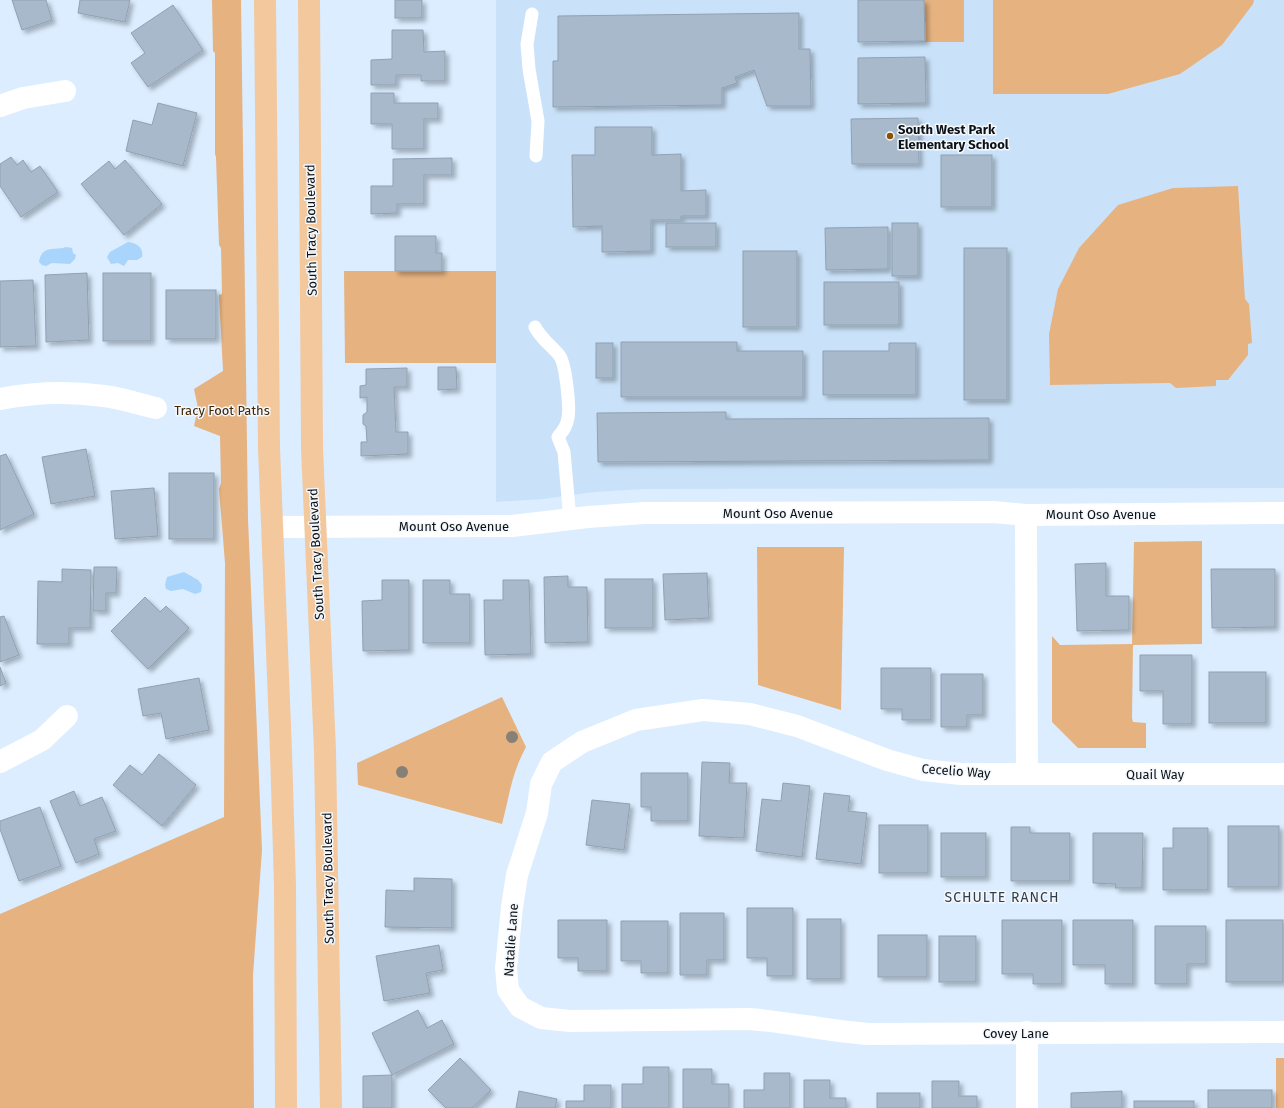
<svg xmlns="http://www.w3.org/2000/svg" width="1284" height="1108" font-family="'Fira Sans',sans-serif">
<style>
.built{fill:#cae2f9}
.green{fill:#e6b280}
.water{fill:#a9d4fc}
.building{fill:#a7b9ca;stroke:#90a1b2;filter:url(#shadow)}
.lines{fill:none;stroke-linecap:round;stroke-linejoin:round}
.lane{stroke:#fff;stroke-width:13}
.street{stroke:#fff;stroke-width:22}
.primary{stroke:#f3c89d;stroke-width:22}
.tree{fill:#878076}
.poi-dot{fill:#8a5207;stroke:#f4f8fc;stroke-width:1.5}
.labels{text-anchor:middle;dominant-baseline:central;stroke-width:3;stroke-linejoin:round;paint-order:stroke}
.poi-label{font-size:13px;font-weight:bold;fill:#0b1217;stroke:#f4f8fc;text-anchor:start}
.street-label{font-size:13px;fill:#0b1217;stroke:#f4f8fc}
.park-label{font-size:13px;fill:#422606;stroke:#f4f8fc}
.neighbourhood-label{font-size:14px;letter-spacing:1px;fill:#2f3e4b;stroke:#f4f8fc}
</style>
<defs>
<filter id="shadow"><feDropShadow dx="3.5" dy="3.5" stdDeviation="2" flood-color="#0004"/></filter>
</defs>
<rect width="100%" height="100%" fill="#dbedff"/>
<polygon class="built" points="496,0 1284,0 1284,488 646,489 594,492 543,499 496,502"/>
<g class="green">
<polygon points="212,0 241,0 248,519 262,850 253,975 254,1108 0,1108 0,914 224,817 225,563 219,489 221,483 220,436 194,426 198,408 194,389 223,371 219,295 222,294 221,248 219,245 216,157 215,154 215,53 213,51"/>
<rect x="919" y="0" width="45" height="42"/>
<polygon points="993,0 1254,0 1253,4 1222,45 1180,74 1108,94 993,94"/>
<polygon points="1238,186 1245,299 1249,304 1252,343 1248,344 1248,355 1228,380 1216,380 1216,386 1176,388 1170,383 1050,385 1049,334 1058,289 1079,248 1118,205 1173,188"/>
<polygon points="344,271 496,271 496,363 345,363"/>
<polygon points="1202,541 1202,644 1133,645 1132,718 1133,722 1146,723 1146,748 1078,748 1052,722 1052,636 1060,645 1132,644 1134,542"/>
<polygon points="757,547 844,547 841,710 758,685"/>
<path d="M502,697L526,747C511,775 510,794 502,824L358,785L357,763Z"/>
<rect x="1276" y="1058" width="8" height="50"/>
</g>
<g class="water">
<path d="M128,242C137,243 144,248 142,257L137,260H128L124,266L118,263L111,264L107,257L110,252Z"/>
<path d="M66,247L72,248L73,253L76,255L75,259L70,264L52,263L46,266L42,265L39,262C42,244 56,251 66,247Z"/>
<polygon points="184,572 198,580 202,585 201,592 195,594 183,589 171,591 166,589 165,585 167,577"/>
</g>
<g class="building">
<polygon points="12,0 46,0 52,20 22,30"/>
<polygon points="80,0 130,0 125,22 78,13"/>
<rect x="395" y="0" width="27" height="18"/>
<polygon points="858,0 924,0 925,41 858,42"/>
<polygon points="173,5 203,50 148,87 131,63 145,53 131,33"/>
<polygon points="799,13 799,49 810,49 811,106 767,106 754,70 735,77 737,83 722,88 722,105 553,107 553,61 558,61 558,16"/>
<polygon points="392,30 423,30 424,52 445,51 445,81 421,81 421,75 396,75 396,85 371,85 371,60 392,59"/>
<polygon points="925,57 926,103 858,104 858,58"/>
<polygon points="371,93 394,93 394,103 438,103 438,119 424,119 424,149 392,149 392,124 371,124"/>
<polygon points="158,103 197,113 183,166 126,151 133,120 152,125"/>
<polygon points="918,118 919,164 852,164 851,119"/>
<polygon points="595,127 652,127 652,155 681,154 681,191 706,190 706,216 681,216 681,220 651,220 651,251 602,252 602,226 573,227 572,155 595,155"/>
<rect x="941" y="155" width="51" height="52"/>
<polygon points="11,157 17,165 23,160 31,172 40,166 58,192 21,217 0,186 0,164"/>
<polygon points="452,158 452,175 424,175 424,204 397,204 397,213 371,214 371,186 393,186 393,159"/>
<polygon points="125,160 162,204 124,235 81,184 109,161 115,169"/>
<rect x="666" y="223" width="50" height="24"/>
<rect x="892" y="223" width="26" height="53"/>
<polygon points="888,227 888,269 826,270 825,228"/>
<polygon points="395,236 436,236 436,253 442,253 442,271 395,271"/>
<rect x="964" y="248" width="43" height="152"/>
<rect x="743" y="251" width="54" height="76"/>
<polygon points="87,273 89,340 46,342 45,275"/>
<rect x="103" y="273" width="48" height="68"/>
<polygon points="33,280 36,346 0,347 0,281"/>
<rect x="824" y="282" width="75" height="43"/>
<rect x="166" y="290" width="50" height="49"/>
<polygon points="621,342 737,342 737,351 803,351 803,397 621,397"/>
<rect x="596" y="343" width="17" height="35"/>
<polygon points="889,343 916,343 916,395 823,395 823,351 889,351"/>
<polygon points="438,367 456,367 457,389 438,390"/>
<polygon points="407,368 407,387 394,387 396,432 408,432 408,454 361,456 361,442 367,442 366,426 363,424 363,415 367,412 367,397 360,398 360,386 366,385 366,369"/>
<polygon points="726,412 726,419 989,418 989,460 598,462 597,413"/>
<polygon points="86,449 95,496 51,504 42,457"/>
<polygon points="6,454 34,514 0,530 0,456"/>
<rect x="169" y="473" width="45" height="66"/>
<polygon points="154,488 158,536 115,539 111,491"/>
<polygon points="1106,563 1106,596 1129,596 1129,630 1077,631 1075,564"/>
<polygon points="94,567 117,567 116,593 106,593 106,611 93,611"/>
<polygon points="62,569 91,570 90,628 69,628 69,644 37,644 38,581 62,582"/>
<polygon points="1211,569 1275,569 1275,627 1212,628"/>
<polygon points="707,573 709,618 665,620 663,574"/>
<polygon points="568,576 568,587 587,587 588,642 545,643 544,577"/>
<rect x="605" y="579" width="48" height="49"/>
<polygon points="382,580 409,580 409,650 363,651 362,601 382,600"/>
<polygon points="423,580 450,580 450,594 470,594 470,643 423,643"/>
<polygon points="503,580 529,580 531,654 485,655 484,600 503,600"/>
<polygon points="145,597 160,612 166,606 189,628 148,669 111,631"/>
<polygon points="4,616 19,655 0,662 0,617"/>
<polygon points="1140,655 1192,655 1192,724 1163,724 1163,691 1140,691"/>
<polygon points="0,667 6,683 0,686"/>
<polygon points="881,668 931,668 931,720 902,720 902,709 881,709"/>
<rect x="1209" y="672" width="57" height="51"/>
<polygon points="941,674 983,674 983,715 967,715 967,727 941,727"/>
<polygon points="199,678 209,730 166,739 161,713 143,716 138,689"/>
<polygon points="159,754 196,785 162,826 113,785 130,765 142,775"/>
<polygon points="702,762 730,763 729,783 747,783 744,838 699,836"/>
<polygon points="641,773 688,773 688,821 651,821 651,807 641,807"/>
<polygon points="783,783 810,786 802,857 756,851 762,799 781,801"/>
<polygon points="74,791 80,806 102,797 116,831 94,839 99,854 76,863 50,801"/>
<polygon points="824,793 850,796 848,811 867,813 861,864 816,859"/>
<polygon points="592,800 630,804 624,850 586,845"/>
<polygon points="40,807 61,866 19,881 0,829 0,821"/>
<rect x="879" y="825" width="49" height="48"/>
<rect x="1228" y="826" width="51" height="61"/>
<polygon points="1011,827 1030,827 1030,833 1070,833 1070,881 1011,881"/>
<polygon points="1173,828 1208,828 1208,890 1163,890 1163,848 1173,848"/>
<rect x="941" y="833" width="45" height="44"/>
<polygon points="1093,833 1143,833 1142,888 1115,888 1116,884 1093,883"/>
<polygon points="414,878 452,879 452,928 385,927 386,890 414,891"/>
<polygon points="747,908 793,908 793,976 767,976 767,958 747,958"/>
<polygon points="680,913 724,913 724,960 707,960 707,975 680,975"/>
<rect x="807" y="919" width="34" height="60"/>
<polygon points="558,920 607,920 607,971 578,971 578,958 558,958"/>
<polygon points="1002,920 1062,920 1062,984 1033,984 1033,974 1002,974"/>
<polygon points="1073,920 1133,920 1133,984 1105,984 1105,965 1073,965"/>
<rect x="1226" y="920" width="57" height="62"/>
<polygon points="621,921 668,921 668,973 641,973 641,961 621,961"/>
<polygon points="1155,926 1206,926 1206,964 1187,964 1187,984 1155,984"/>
<rect x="878" y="935" width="49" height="42"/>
<rect x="939" y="936" width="37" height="46"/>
<polygon points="439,945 443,970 426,973 430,993 384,1001 376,956"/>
<polygon points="418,1010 427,1028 442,1020 454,1044 392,1075 372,1033"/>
<polygon points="460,1058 491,1090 472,1108 446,1108 428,1090"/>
<polygon points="643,1067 669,1067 669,1108 622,1108 622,1084 643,1084"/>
<polygon points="683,1069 712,1069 712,1084 729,1084 729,1108 683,1108"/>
<polygon points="764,1073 790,1073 790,1108 744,1108 744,1090 764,1090"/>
<polygon points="392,1075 392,1108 363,1108 363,1076"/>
<polygon points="804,1080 830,1080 830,1098 846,1098 846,1108 804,1108"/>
<polygon points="932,1081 959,1081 959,1096 977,1096 977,1108 932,1108"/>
<polygon points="584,1085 611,1085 611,1108 566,1108 566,1101 584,1101"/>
<rect x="1208" y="1090" width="64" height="18"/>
<polygon points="519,1091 557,1099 555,1108 516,1108"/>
<polygon points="1122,1091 1122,1108 1071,1108 1071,1093"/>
<rect x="877" y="1093" width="43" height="15"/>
<rect x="1134" y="1101" width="60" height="7"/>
</g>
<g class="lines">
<g class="lane">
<polyline points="532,14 527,44 529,69 538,121 536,156"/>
<path d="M535,327C541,339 551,345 559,355C566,363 570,408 568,418C567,426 563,431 558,437L564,452L570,520"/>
</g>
<g class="street">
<polyline points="0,106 23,98 65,91"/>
<path d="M0,399C35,392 69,391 104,396C121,398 139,404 156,408"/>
<polyline points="1026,515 1027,774"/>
<polyline points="272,527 512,526 588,517 644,513 993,512 1026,515 1284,513"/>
<polyline points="0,762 42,740 67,716"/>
<path d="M1284,774H961L923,770L887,760L797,726L750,714L703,710L636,720L582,742L552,762L541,784L537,813L517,875L512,907L506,968L508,990L520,1007L541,1018L570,1021L749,1019C790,1022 828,1031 869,1034L1284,1032"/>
<polyline points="1027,1032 1027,1108"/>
</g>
<g class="primary">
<polyline points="265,0 269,448 281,752 285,886 286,1108"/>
<polyline points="309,0 312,448 325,751 331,1108"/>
</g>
</g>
<g class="tree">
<circle cx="512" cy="737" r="6"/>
<circle cx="402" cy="772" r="6"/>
</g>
<circle class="poi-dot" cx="890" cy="136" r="4"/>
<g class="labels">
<g class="poi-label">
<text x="898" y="129">South West Park<tspan x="898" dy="15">Elementary School</tspan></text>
</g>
<g class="street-label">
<text transform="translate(311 230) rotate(-91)">South Tracy Boulevard</text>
<text x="778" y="513">Mount Oso Avenue</text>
<text x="1101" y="514">Mount Oso Avenue</text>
<text x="454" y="526">Mount Oso Avenue</text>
<text transform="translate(316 554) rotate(-93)">South Tracy Boulevard</text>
<text transform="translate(956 771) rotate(4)">Cecelio Way</text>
<text x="1155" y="774">Quail Way</text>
<text transform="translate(328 878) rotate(-91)">South Tracy Boulevard</text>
<text transform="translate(511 940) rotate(-86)">Natalie Lane</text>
<text x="1016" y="1033">Covey Lane</text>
</g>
<g class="park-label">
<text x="222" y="410">Tracy Foot Paths</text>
</g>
<g class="neighbourhood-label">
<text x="1002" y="897">SCHULTE RANCH</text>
</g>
</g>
</svg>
